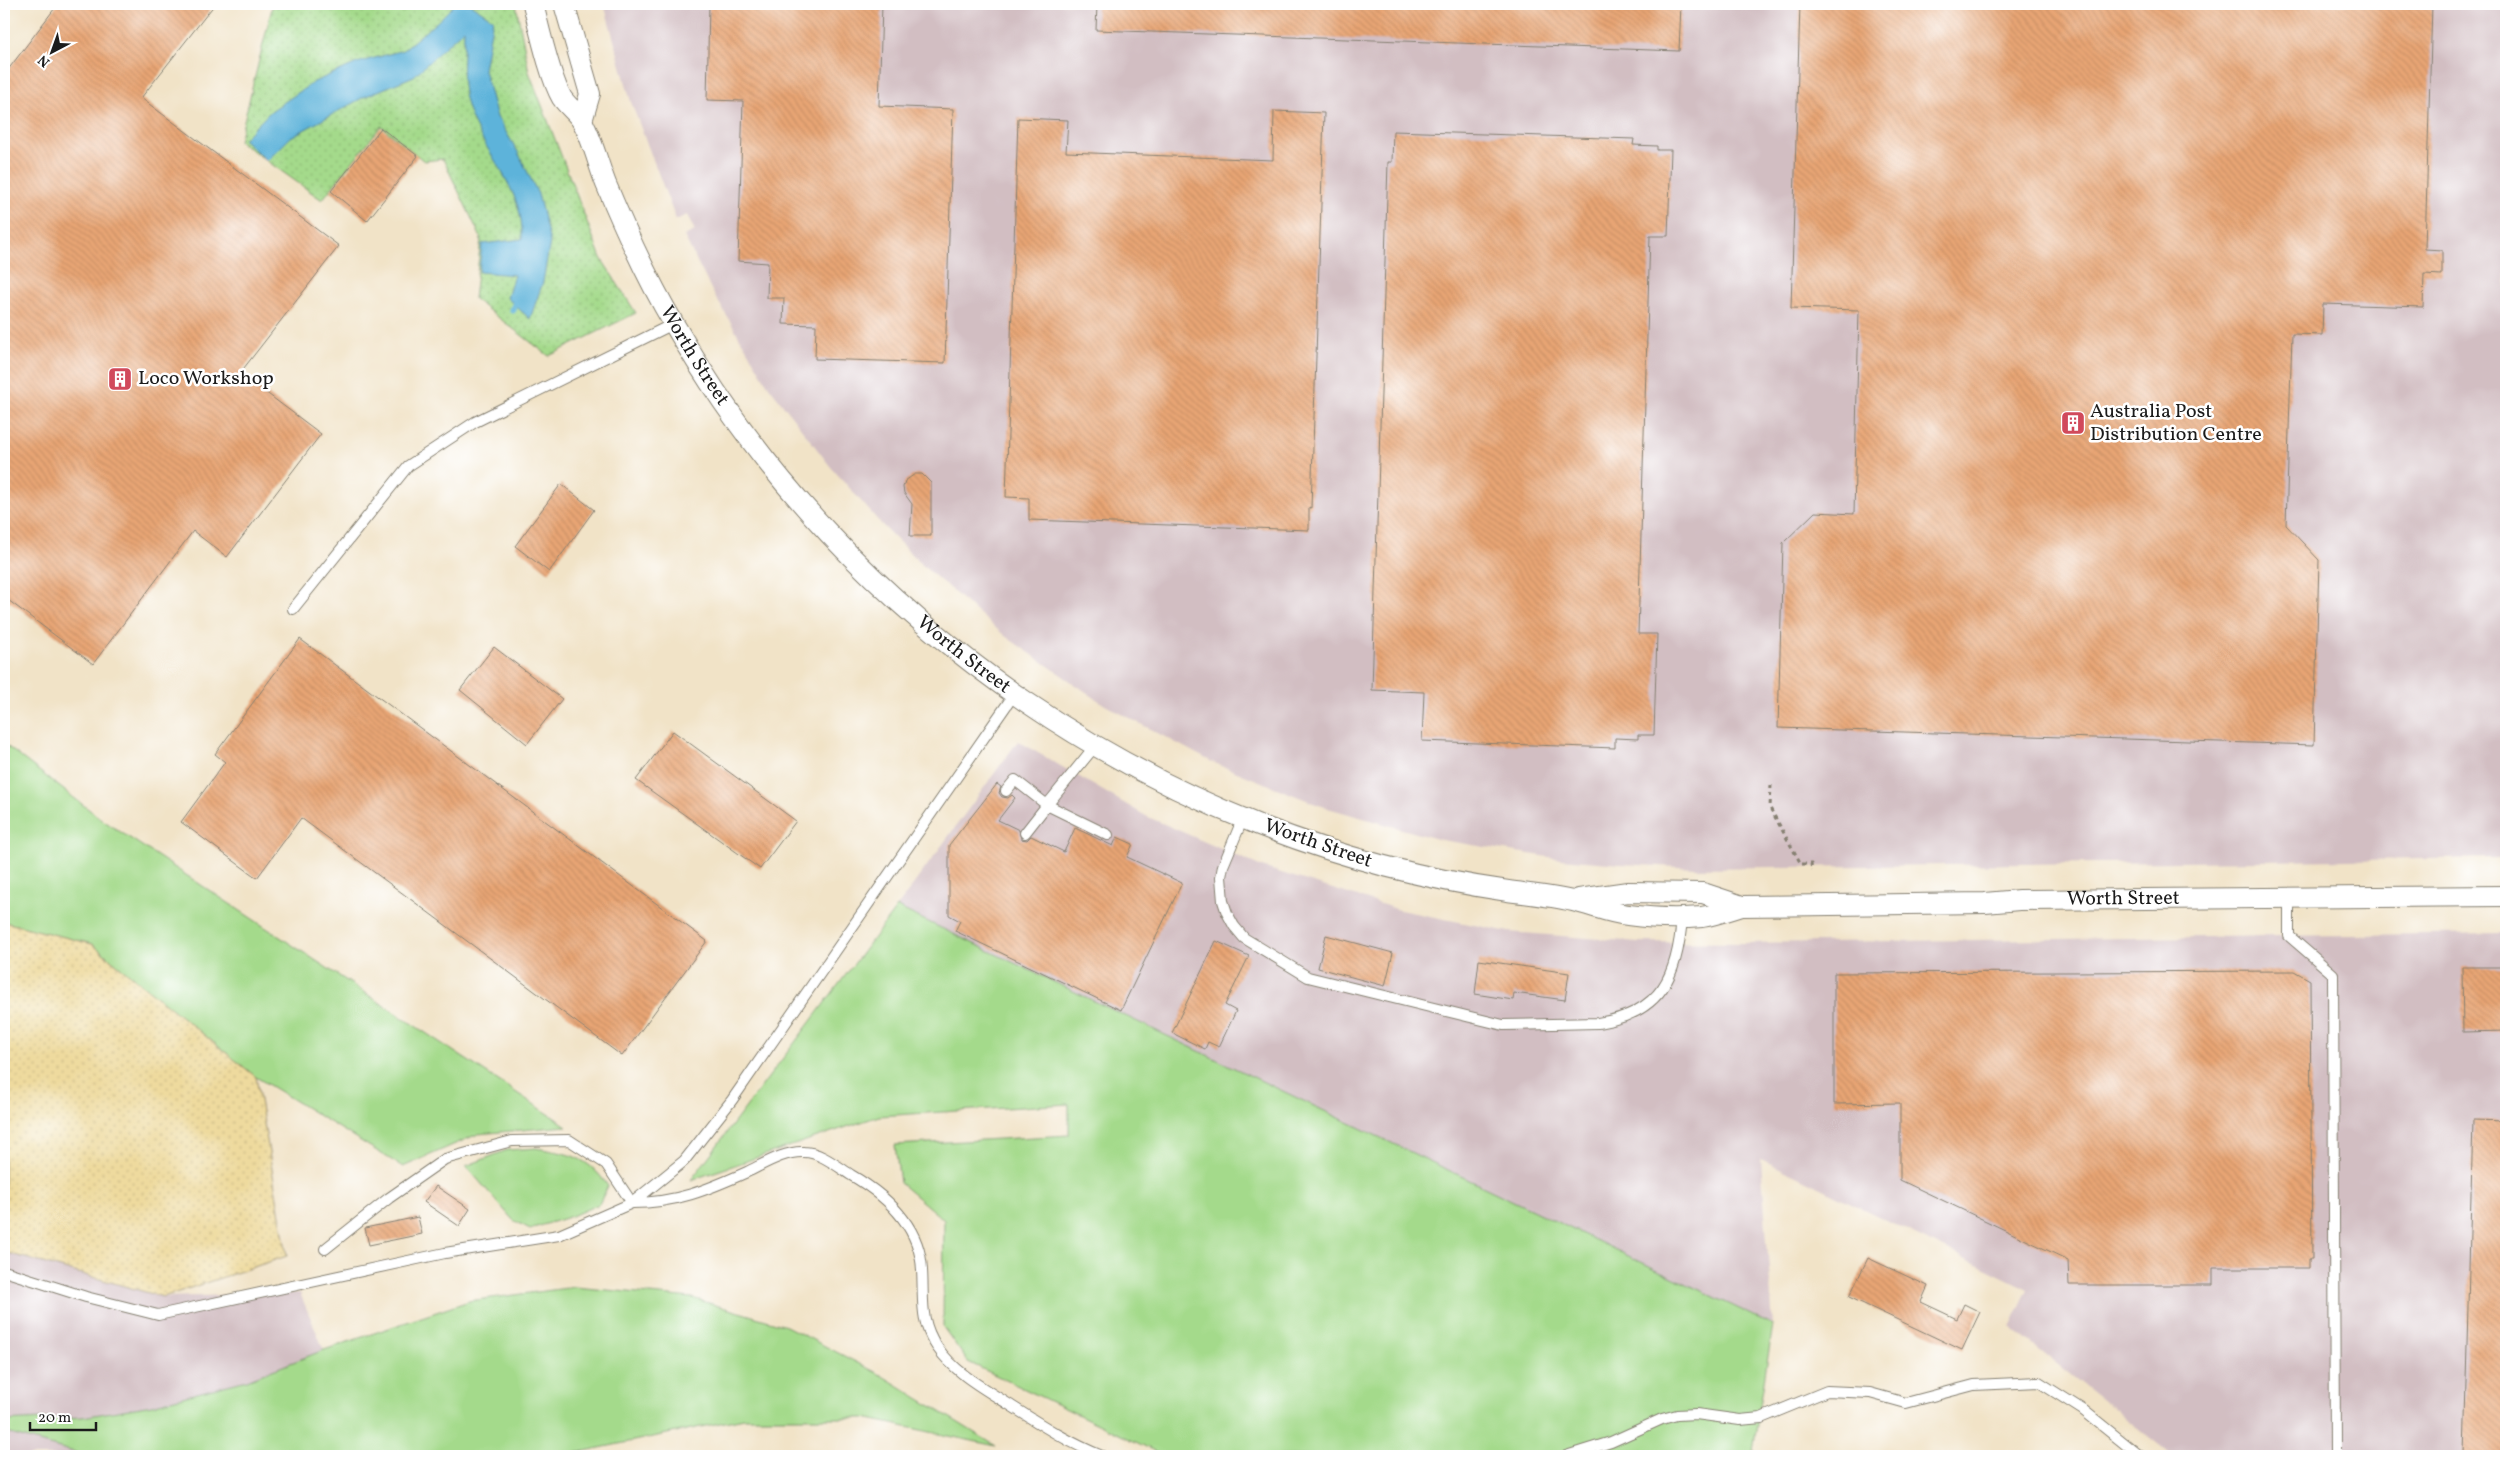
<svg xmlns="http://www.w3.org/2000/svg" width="2510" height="1460" font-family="Vollkorn,serif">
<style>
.industrial{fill:#d2bec2}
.grass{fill:#a4da8b;stroke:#607b54}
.sand{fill:url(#sand-dots);stroke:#857b5d}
.park{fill:url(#park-dots);stroke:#607b54}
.water{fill:#5db3da;stroke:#3c687b}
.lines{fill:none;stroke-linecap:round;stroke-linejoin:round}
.stream{stroke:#5db3da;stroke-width:7}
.building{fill:url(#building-back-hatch)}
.service-casing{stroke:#868072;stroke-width:12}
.minor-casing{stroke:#868072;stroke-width:22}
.path{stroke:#868072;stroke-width:3;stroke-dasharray:4 4;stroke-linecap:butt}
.service{stroke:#fff;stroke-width:10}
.minor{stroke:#fff;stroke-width:20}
.labels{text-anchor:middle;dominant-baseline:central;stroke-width:5;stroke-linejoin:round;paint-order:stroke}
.street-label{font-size:20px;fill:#1c1c1c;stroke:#fff}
.poi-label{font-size:20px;fill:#1c1c1c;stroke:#fff;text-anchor:start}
</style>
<defs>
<pattern id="sand-dots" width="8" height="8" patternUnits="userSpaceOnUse" patternTransform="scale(1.25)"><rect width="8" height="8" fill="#eeda9e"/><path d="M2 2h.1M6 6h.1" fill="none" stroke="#ccba88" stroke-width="1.8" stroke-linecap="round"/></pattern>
<pattern id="park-dots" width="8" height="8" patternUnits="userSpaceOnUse" patternTransform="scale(1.25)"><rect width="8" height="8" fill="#a4da8b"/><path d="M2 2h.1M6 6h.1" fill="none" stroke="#8dba77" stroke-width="1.8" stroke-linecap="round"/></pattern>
<pattern id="building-back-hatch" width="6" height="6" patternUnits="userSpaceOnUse" patternTransform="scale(1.25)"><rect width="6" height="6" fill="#e8a574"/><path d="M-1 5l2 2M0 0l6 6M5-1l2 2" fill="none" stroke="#c68d64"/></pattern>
</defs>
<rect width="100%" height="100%" fill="#fff"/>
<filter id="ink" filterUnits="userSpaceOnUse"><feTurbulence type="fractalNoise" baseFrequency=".02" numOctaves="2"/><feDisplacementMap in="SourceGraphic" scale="10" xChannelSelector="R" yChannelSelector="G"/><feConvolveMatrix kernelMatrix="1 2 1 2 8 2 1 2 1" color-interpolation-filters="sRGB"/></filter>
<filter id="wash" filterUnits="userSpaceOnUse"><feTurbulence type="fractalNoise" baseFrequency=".0096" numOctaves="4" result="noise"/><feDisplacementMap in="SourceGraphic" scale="20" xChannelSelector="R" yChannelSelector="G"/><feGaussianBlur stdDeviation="1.12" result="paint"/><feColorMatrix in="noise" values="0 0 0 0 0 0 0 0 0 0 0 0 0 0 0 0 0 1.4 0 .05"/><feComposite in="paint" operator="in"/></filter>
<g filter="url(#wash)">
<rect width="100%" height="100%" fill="#f1e3c7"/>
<g class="industrial">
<polygon points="604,4 2506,4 2506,858 1696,868 1621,864 1561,859 1441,840 1324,807 1212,762 1105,705 1005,636 921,564 882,525 830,466 768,385 712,291 684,236 695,231 687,215 676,220 631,102"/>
<polygon points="1018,741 1146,816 1262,867 1400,910 1509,932 1639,942 1743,943 2506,933 2506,1456 2173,1456 2010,1327 2028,1289 1761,1159 1773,1325 897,907"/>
<polygon points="4,1252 163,1297 300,1293 324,1350 247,1380 152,1405 83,1417 4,1421"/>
<polygon points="4,1432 54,1446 88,1456 4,1456"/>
</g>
<g class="grass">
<polygon points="4,744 104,821 567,1126 478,1134 403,1167 256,1077 92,944 4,922"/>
<polygon points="897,907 1773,1325 1752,1456 1165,1456 968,1362 943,1327 944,1220 900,1183 895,1145 1069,1135 1069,1104 879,1116 691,1180"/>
<path d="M536,1148C571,1154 587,1156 608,1186L599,1204L572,1216L530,1229L513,1220L466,1166L507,1150Z"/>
<polygon points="575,1287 692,1298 786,1326 881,1375 996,1446 864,1418 744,1418 561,1456 88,1456 4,1432 4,1421 83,1417 152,1405 247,1380 324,1350 469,1301"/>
</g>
<polygon class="sand" points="4,922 92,944 256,1077 287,1256 163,1297 4,1252"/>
<polygon class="park" points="273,4 516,4 529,72 601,258 636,313 549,356 474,299 481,238 443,159 424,161 381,126 322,200 239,141"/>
<path class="water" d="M455,4H470L493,19L484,70L497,117L518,152L538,194L550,242L543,282L530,319L507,298L514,275L479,272L482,244L522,239C525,188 482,153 467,106C459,81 464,55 464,29L414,76L364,97L291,137L267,161L243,139L271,111L314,82L357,63L403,50L438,21Z"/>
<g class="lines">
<polyline class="stream" points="513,310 518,297"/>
</g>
<g id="blocks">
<g class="building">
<polygon points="58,4 215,4 141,98 339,246 240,373 321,434 227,557 193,531 93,664 4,597 4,75"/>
<polygon points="709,4 882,4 879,106 953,109 945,363 815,359 816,325 783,324 784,298 767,298 768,263 738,261 743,101 707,100"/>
<polygon points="1097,4 1681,4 1679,51 1096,30"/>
<polygon points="1800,4 2432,4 2425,249 2442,250 2442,275 2424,274 2423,307 2323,304 2322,335 2292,334 2286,525 2319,560 2314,745 1778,728 1783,543 1815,512 1854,514 1859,310 1791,308"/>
<polygon points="1274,111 1324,113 1311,508 1309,507 1309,530 1029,520 1029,498 1006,497 1018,118 1068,120 1066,152 1273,160"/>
<polygon points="381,128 418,156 367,221 331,191"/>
<polygon points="1393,131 1634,139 1633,145 1657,146 1657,150 1671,150 1668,236 1650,236 1638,634 1657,634 1654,735 1638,735 1638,739 1615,738 1615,748 1422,741 1424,692 1372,690 1388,162 1392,162"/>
<polygon points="915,474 922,474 931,483 931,536 910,536 912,504 904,493 903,487 905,481"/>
<polygon points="561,484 594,510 549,572 515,546"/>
<polygon points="300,639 707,941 622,1056 301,818 257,878 181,822 225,762 215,754"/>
<polygon points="494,647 562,699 527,744 460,690"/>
<polygon points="673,731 796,821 760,869 636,780"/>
<polygon points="997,784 1001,787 999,793 1002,797 1008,798 1012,795 1015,798 998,820 1019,830 1021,839 1027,840 1031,836 1064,852 1075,828 1113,846 1117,837 1133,844 1127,857 1182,883 1121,1010 955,931 960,921 949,915 949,845"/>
<polygon points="1326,935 1393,953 1385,986 1318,968"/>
<polygon points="1216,941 1249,956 1225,1005 1236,1011 1219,1047 1208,1042 1205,1049 1172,1033"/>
<polygon points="1479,960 1569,973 1565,1000 1514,993 1513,1000 1475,994"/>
<polygon points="2462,967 2506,967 2506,1031 2463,1032"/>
<polygon points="2294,971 2310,980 2312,1259 2309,1259 2309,1268 2213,1268 2213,1285 2069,1285 2068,1260 1900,1180 1900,1103 1834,1104 1834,973"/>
<polygon points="2473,1120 2506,1121 2506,1456 2464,1456"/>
<polygon points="436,1186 470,1209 459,1226 424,1202"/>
<polygon points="418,1217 422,1234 369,1245 365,1228"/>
<polygon points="1868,1258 1928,1286 1921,1302 1957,1319 1964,1304 1980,1312 1962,1350 1849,1297"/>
</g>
</g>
</g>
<g filter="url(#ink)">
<use href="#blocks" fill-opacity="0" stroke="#868072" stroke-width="1"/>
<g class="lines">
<defs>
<g id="service">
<polyline points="293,609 408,466 475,422 673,324"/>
<polyline points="1006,791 1015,780 1047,805 1095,746"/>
<path d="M1243,818L1223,866L1221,877L1223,901L1227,913L1234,926L1244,938L1308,977L1503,1025L1598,1023C1662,1013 1678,975 1682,917"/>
<polyline points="1025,833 1047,805 1108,835"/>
<polyline points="2289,899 2289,936 2333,974 2335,1456"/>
<path d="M325,1249L389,1198L445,1159L512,1141L569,1140L606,1164L632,1203C676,1203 707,1190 747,1172C764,1164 784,1151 804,1152C820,1152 837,1166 851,1175C887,1196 920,1226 922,1270C924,1300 919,1320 937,1347C955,1373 983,1388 1010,1405C1040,1424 1069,1443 1102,1456"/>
<polyline points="4,1271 86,1297 158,1315 445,1253 559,1235 632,1203 684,1161 732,1100 1015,693"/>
<polyline points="1566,1456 1611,1442 1662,1419 1677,1415 1696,1414 1740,1420 1761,1418 1827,1391 1870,1393 1906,1403 1974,1385 2039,1382 2083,1410 2140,1456"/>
</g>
<g id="minor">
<path id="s1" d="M533,4C539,27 550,78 562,98C568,107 578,113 583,123C593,141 598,164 606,184C626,232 648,280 674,324C846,626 1165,842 1508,891C1529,894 1551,896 1573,901C1591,905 1609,913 1628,915C1651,918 1679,919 1702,917C1715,915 1729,910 1742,906L1985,903L2019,900L2506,896"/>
<polyline points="564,4 590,94 582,121"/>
<polyline points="1579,899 1628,892 1703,893 1742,906"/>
</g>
</defs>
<use href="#service" class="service-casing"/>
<use href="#minor" class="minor-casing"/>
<polyline class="path" points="1771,785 1770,808 1801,864 1811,864 1812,871"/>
<use href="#service" class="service"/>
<use href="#minor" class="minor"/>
</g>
</g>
<defs>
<symbol id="building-square" viewBox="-11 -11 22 22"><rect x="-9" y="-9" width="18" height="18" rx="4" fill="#d1495b" stroke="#fff"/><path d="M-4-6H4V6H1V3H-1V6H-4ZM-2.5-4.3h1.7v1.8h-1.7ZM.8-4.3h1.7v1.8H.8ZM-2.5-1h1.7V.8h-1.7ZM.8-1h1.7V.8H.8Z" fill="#fff"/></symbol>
</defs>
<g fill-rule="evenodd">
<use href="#building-square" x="106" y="365" width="28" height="28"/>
<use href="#building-square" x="2059" y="409" width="28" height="28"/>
</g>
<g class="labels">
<g class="street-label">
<text stroke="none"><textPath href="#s1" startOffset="390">Worth Street</textPath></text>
<text stroke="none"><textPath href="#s1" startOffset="795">Worth Street</textPath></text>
<text transform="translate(1318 844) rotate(19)">Worth Street</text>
<text stroke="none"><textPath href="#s1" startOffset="2015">Worth Street</textPath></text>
</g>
<g class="poi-label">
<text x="138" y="379">Loco Workshop</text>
<text x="2090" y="412">Australia Post<tspan x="2090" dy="23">Distribution Centre</tspan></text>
</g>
</g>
<rect width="2510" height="1460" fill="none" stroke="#fff" stroke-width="20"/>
<g transform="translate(52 52) rotate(221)" stroke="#ffffff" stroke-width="4" paint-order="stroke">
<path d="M0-4L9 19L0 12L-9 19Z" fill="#1c1c1c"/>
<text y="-8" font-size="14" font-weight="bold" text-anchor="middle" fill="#1c1c1c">N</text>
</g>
<path d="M30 1422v8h66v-8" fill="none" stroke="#1c1c1c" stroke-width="2.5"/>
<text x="38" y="1422" font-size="15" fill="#1c1c1c" stroke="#ffffff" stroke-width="4" paint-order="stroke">20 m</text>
</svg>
